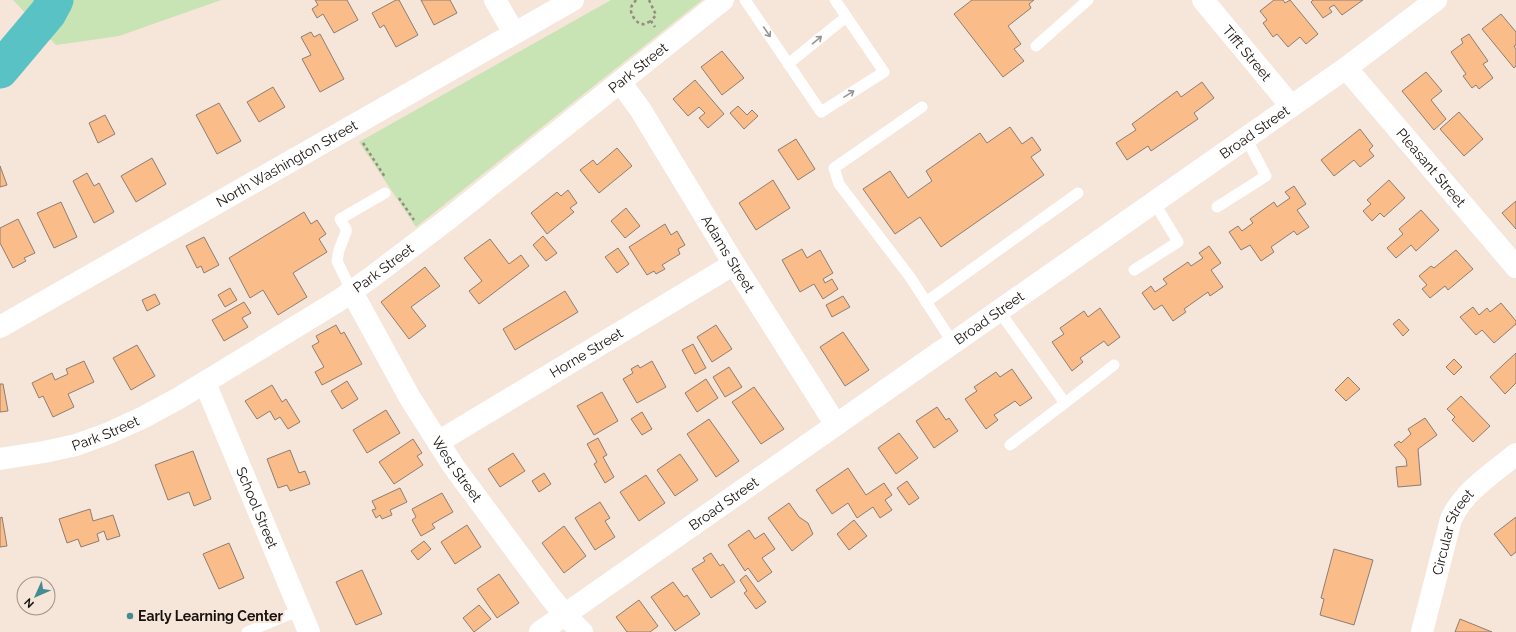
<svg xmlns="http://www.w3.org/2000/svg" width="1516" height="632" font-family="Raleway,sans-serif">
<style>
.green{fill:#c8e3b4}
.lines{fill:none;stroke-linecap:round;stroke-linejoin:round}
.river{stroke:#59c2c4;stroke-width:37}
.building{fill:#fabc89;stroke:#8d7e73}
.path{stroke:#968a81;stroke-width:2.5;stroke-dasharray:3 3;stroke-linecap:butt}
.service{stroke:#fff;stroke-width:11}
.minor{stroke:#fff;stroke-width:22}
.tertiary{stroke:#fff;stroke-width:22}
.secondary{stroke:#fff;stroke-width:22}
.oneway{stroke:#979493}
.poi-dot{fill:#448b94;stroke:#f6e5d9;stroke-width:1.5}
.labels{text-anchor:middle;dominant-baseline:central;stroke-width:4;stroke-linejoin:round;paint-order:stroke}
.street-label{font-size:14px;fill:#18120e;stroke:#f6e5d9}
.poi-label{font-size:14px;font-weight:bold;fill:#18120e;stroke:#f6e5d9;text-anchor:start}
</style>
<rect width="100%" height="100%" fill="#f6e5d9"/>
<g class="green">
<polygon points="13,0 221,0 119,36 56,45"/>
<polygon points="611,0 702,0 416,227 359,142"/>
</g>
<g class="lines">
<polyline class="river" points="0,70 48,13 55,0"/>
</g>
<g class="building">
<polygon points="315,0 347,0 358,20 334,33 323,14 317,18 312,9 318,5"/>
<polygon points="396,0 399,0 418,35 396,47 384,25 380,28 372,13"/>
<polygon points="421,0 450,0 457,13 434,25"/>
<polygon points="972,0 1034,0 1029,4 1031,8 1008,26 1021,44 1014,49 1024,61 1003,77 954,14"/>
<polygon points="1274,0 1283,0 1285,3 1290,0 1318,34 1306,44 1300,37 1288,47 1277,34 1273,37 1263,23 1267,20 1260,11"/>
<polygon points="1313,0 1363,0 1342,15 1334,5 1329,8 1332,12 1323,18 1311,2"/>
<polygon points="1501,14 1516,32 1516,45 1514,46 1516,49 1516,66 1514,68 1482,29"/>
<polygon points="311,32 314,37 320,34 344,79 320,92 302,59 311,55 301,37"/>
<polygon points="1469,34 1488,61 1483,64 1493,78 1479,89 1476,85 1472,88 1463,76 1466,74 1451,52 1463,43 1461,39"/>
<polygon points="722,51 744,78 722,95 701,67"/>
<polygon points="1426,72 1442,91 1431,100 1446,119 1434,130 1402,91"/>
<polygon points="695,80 724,114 708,128 699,118 705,113 699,107 688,116 673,99"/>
<polygon points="1202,82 1214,98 1194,113 1198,119 1151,151 1148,146 1127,160 1116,143 1136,130 1132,124 1177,91 1181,97"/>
<polygon points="273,87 285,107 259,122 247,102"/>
<polygon points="219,103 241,141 217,154 196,115"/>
<polygon points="738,106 747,115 752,110 758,116 744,129 730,113"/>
<polygon points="1459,112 1483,139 1464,156 1440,129"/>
<polygon points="105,115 115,134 98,143 89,123"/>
<polygon points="1010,127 1022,144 1032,137 1041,150 1031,157 1044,175 941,247 920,217 895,234 863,189 890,171 908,198 932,181 926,171 980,133 987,143"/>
<polygon points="1360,129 1373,146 1369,150 1374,156 1360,167 1354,160 1334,176 1321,160"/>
<polygon points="796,139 815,169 798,180 778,150"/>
<polygon points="617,148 632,166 599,193 580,170 593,160 597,165"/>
<polygon points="152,158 166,184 136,202 121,176"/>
<polygon points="0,166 7,185 0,187"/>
<polygon points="87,173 94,186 99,183 114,212 94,223 73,181"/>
<polygon points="773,180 790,208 756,230 739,203"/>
<polygon points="1389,180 1405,198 1384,217 1380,213 1372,221 1363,211 1371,204 1367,200"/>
<polygon points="1294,186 1306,204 1297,210 1309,227 1297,235 1294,231 1271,247 1274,252 1261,261 1250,245 1241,250 1229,232 1238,226 1242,231 1253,223 1250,219 1274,202 1277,207 1290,198 1285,192"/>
<polygon points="568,190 577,203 570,208 574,212 547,234 531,213 557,192 561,196"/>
<polygon points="1516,201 1516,229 1502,213"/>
<polygon points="61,202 77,237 54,248 37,213"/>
<polygon points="626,208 640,226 625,238 611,221"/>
<polygon points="1421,210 1439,230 1416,251 1411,245 1396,258 1387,248 1403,234 1399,229"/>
<polygon points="304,212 311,224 317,220 326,234 319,239 327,252 293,273 307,297 278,315 263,290 250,298 229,258"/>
<polygon points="18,219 35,253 24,258 26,261 13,268 0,243 0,228"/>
<polygon points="665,224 671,235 677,231 685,245 678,249 680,254 662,265 665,269 656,274 654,271 647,275 629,247"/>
<polygon points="543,236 557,253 546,261 533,245"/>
<polygon points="204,237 219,265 204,273 201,266 197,268 186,246"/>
<polygon points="490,239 509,264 521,255 529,266 479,304 469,291 482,281 464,258"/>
<polygon points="1209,246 1221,263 1211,270 1223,287 1210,296 1208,292 1184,309 1186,312 1173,321 1162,305 1154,310 1142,293 1151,286 1155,292 1167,284 1163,279 1188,262 1191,266 1203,258 1199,253"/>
<polygon points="618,248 629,264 617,273 605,257"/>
<polygon points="802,249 807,258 820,250 833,273 823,279 825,283 832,279 838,289 823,299 814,284 800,292 782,260"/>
<polygon points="1456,250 1473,269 1448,290 1445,286 1430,298 1422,289 1427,285 1419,276 1431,266 1434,268"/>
<polygon points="425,267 440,286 411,307 426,326 409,339 381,302"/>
<polygon points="230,288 237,300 225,307 218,295"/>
<polygon points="565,291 578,312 515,350 503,329"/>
<polygon points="155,294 160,304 147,311 142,300"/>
<polygon points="843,296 850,307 832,317 826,305"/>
<polygon points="244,302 251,313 242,318 248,327 224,341 212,320"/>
<polygon points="1501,303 1516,321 1516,324 1494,343 1482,330 1476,335 1460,317 1473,307 1479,315 1487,308 1490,312"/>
<polygon points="1100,308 1120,337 1108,346 1104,341 1080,358 1083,362 1072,371 1052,342 1064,334 1060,328 1084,311 1088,317"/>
<polygon points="1399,319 1409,330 1403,336 1393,324"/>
<polygon points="336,325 341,334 344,332 362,364 322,385 315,372 324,367 312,346 319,342 316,336"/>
<polygon points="716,325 732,349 712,362 697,337"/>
<polygon points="843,332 869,370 845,386 820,347"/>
<polygon points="693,344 706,368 695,374 682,350"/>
<polygon points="137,345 155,376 131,390 113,358"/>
<polygon points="1516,353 1516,383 1505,394 1490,377"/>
<polygon points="1454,359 1462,367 1454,375 1446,367"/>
<polygon points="84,361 94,382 68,394 74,407 53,417 43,396 39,398 32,383 52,373 55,380 68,374 66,369"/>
<polygon points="652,361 666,387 637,403 623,379 633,373 631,369 638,365 640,368"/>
<polygon points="729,367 742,387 725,397 713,377"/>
<polygon points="1012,369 1032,398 1020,406 1015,401 994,415 998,420 986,429 965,399 977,391 974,387 996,372 1000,377"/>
<polygon points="1348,377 1360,389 1346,401 1335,390"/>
<polygon points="706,379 718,398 697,412 685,393"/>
<polygon points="347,381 358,399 342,409 331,391"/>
<polygon points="0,384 3,384 8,411 0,412"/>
<polygon points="272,385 282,402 286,399 300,422 288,429 280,417 275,420 270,411 257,419 245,401"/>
<polygon points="754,387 784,429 761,444 732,402"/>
<polygon points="602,392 618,421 594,435 577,406"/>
<polygon points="1461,396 1490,426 1473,442 1452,420 1455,417 1447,409"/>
<polygon points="937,407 946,420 949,418 958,431 934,448 916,421"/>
<polygon points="386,410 400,433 367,453 353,430"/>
<polygon points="642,412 652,429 642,435 631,419"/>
<polygon points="1425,418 1437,435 1418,449 1421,485 1398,487 1396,467 1407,466 1406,459 1394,445 1399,441 1401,443 1411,434 1408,429"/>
<polygon points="709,419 739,461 716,477 687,434"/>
<polygon points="899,433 918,458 896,474 878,448"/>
<polygon points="598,438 607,455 603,457 614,477 605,483 594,464 597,462 587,444"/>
<polygon points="413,439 422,453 417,456 423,465 394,484 379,462"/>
<polygon points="290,450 299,473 305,471 310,484 290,491 287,485 278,488 267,459"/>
<polygon points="193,451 211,499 194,506 189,492 168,500 155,465"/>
<polygon points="513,453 525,471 500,487 488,469"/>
<polygon points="680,454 698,480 675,496 657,470"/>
<polygon points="848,468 866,495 884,483 892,495 885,500 892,510 880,518 873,507 857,518 848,503 832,514 816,490"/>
<polygon points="544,473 551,484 539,492 532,481"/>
<polygon points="646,475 665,503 639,521 620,492"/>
<polygon points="907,481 919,498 909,505 897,488"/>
<polygon points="400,488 407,502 390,510 392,515 382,519 380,515 376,518 372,510 376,509 372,501"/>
<polygon points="442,493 453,512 432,524 435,528 421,536 412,520 416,517 412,509"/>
<polygon points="600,502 610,518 605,521 615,537 595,550 575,518"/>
<polygon points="789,503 799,517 808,523 813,534 792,551 768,518"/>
<polygon points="90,509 93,521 113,515 120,536 107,540 104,531 97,534 99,541 81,547 78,539 67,543 59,519"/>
<polygon points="2,517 7,546 0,547 0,518"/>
<polygon points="1516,517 1516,552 1511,556 1494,534"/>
<polygon points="854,520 867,536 849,550 837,534"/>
<polygon points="467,525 481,547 455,564 441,542"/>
<polygon points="564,526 586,556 564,573 542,543"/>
<polygon points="749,530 755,539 764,533 775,549 762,558 772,572 758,582 748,568 745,571 728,545"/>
<polygon points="424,541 431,549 418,560 411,551"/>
<polygon points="229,543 244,578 219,589 203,554"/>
<polygon points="1334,549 1373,560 1354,625 1320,615 1324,599 1321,598"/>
<polygon points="711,553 720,566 723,564 735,582 711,598 692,569 705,561 703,558"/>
<polygon points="362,570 382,614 356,625 336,582"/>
<polygon points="499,574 519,603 497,618 477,589"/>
<polygon points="746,575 766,602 756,609 744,593 747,591 740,580"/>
<polygon points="673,582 684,597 687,595 700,614 675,631 651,597"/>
<polygon points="639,600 658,626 650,632 627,632 616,617"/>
<polygon points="479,605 491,619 474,632 463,618"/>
<polygon points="1460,619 1492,632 1455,632"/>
</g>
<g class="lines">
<g class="path">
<path d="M636,0C634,3 631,5 631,9C630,14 637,24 642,24C645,25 648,22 651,21"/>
<polyline points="649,0 656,15 651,21 655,27"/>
<polyline points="363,143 385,177"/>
<polyline points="399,198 414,220"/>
</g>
<g class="service">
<polyline points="745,0 821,112 884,72 835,0"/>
<polyline points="1036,46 1088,0"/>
<polyline points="788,64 846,17"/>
<polyline points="922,107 834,168 839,184 910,277 953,343"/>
<polyline points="1217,207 1266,176 1246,138"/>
<polyline points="1134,270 1178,242 1154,202"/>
<polyline points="352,292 337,261 339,250 346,232 346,229 340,219 385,193"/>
<polyline points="926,302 1078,193"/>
<polyline points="999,311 1065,403 1010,445"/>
<polyline points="1065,403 1114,365"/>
<polyline points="247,632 300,610"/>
</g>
<g class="minor">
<polyline points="495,0 514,33"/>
<path id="s1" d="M1203,0L1291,106"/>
<path id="s2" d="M1346,68L1516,267"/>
<path id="s3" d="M620,82L640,109L734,264L836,425"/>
<path id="s4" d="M205,383L309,632"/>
<path id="s5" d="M438,442L734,264"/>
<path id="s6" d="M540,632L1346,68L1436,0"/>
<path id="s7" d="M1422,632L1451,519C1464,491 1492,474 1516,454"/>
</g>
<g class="tertiary">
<path id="s8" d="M352,292L410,398L454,467L548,594L565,615L582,632"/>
<path id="s9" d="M0,459L44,452L76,445L109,433L144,417L179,398L338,301L369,279L447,220L723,0"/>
</g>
<path class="secondary" id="s10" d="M0,327L573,0"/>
</g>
<defs><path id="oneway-shaft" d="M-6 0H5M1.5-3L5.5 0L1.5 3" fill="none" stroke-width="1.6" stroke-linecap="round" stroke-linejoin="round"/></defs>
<g class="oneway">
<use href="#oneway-shaft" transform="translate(767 32) rotate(56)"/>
<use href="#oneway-shaft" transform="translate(817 40) rotate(-39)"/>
<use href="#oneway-shaft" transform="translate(849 94) rotate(-32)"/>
</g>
<circle class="poi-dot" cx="130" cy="616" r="4"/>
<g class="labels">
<g class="street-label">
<text stroke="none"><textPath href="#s1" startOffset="69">Tifft Street</textPath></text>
<text stroke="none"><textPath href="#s9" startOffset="757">Park Street</textPath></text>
<text stroke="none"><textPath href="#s6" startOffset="872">Broad Street</textPath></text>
<text stroke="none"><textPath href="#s10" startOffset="330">North Washington Street</textPath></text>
<text stroke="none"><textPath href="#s2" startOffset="131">Pleasant Street</textPath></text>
<text stroke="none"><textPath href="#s3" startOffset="203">Adams Street</textPath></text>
<text stroke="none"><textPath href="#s9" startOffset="433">Park Street</textPath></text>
<text stroke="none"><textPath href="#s6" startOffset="548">Broad Street</textPath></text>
<text stroke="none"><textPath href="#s5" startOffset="173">Horne Street</textPath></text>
<text stroke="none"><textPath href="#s9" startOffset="109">Park Street</textPath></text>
<text stroke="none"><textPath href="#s8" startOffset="206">West Street</textPath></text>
<text stroke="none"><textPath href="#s6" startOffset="224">Broad Street</textPath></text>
<text stroke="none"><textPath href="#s4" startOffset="135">School Street</textPath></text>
<text stroke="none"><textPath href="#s7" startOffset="105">Circular Street</textPath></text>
</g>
<g class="poi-label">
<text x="138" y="616">Early Learning Center</text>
</g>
</g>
<g transform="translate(36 596) rotate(225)"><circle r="19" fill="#f6e5d9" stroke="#9d9188"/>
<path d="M0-3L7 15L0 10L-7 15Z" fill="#448b94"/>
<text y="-6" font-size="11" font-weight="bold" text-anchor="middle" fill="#18120e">N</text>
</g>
</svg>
